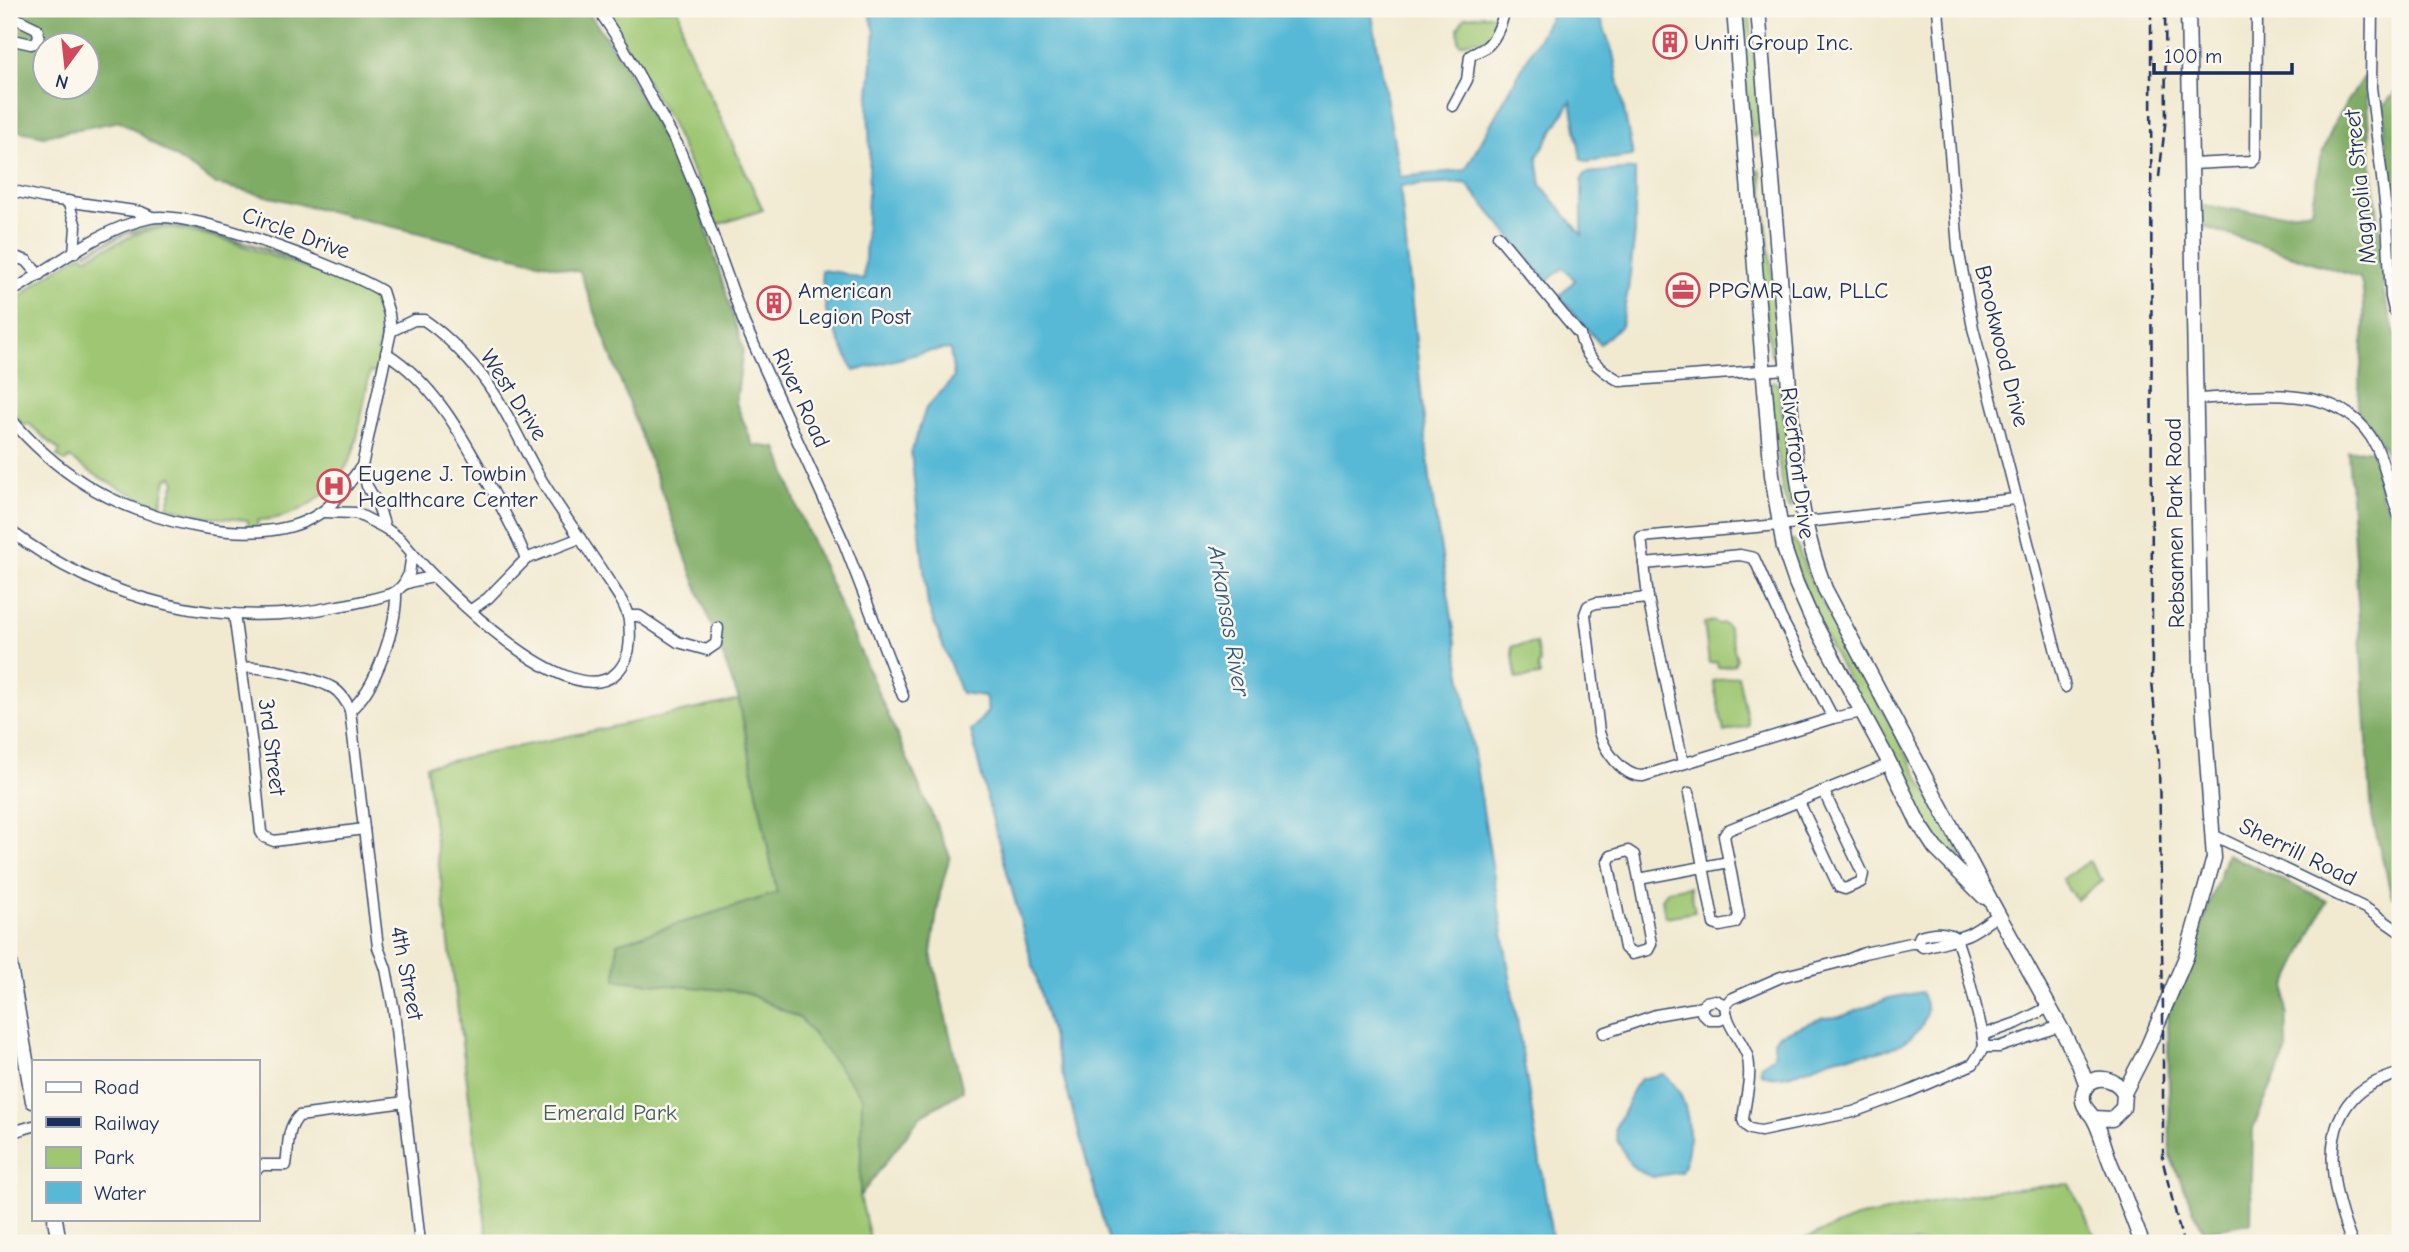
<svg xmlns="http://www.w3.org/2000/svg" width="2409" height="1252" font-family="'Comic Neue',sans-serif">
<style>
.green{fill:#9fc773;stroke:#5d7b68;stroke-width:2}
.forest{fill:#7fac65;stroke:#4d6e62;stroke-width:2;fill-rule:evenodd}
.water{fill:#58b9d6;stroke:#3a749a;stroke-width:2}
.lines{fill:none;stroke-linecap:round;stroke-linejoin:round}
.street-casing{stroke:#3b4b6f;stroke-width:13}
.secondary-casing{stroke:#3b4b6f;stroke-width:17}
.street{stroke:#fff;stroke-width:10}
.secondary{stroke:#fff;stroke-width:14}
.rail{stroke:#1b2f5e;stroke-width:2.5;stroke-dasharray:10 5;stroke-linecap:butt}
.labels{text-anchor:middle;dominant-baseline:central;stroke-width:5;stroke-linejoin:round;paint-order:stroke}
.poi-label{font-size:23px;fill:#1b2f5e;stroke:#fbf7ec;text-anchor:start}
.street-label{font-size:23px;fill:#1b2f5e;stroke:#fbf7ec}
.park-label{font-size:23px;fill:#435d64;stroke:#fbf7ec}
.water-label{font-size:24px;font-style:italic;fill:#2d5882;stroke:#fbf7ec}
</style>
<rect width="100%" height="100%" fill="#fbf7ec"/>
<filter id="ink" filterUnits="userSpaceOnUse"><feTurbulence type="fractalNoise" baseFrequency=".0143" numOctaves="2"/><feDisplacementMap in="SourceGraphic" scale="14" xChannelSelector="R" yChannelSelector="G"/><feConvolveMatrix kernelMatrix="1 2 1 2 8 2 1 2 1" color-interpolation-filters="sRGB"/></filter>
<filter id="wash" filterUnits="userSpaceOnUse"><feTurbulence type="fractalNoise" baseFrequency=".00686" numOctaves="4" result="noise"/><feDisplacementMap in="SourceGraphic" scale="28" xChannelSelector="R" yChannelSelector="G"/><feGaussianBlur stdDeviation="1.57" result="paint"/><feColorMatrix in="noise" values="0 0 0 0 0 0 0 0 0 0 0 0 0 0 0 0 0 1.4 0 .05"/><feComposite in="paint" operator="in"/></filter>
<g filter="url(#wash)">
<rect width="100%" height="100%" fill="#f1ead1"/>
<g class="green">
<polygon points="604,9 679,9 684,39 763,210 717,225 670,121"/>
<polygon points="1738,9 1749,9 1761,126 1759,133 1755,137 1752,136"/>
<polygon points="1499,14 1492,32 1485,41 1472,40 1461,44 1459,42 1458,28 1465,17"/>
<path d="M1759,169L1761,171C1766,231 1775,290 1780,350L1779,356L1775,359L1771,354L1757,249L1753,177L1755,171Z"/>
<path d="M161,223C195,225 362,273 379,298C389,313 386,333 383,350H381L384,331L383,311L375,295L350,282L254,246L190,229L164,226L126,234L86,253V252L132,230Z"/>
<path d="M162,228C203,230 244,246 283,260C312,270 341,280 368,295C385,309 381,333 377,352L383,354L378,374L370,372C364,398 361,426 353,452C339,490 298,520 258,520L257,528H248V520L210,517L167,507L175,482L172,476L166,479L161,505C127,494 99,479 70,458L66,462L57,456L60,451L28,423L24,426L9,406V310C28,285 55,270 82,254L85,258L136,234Z"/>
<polygon points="1773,381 1778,384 1793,492 1791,509 1788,508 1782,489 1770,385"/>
<path d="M1791,540H1794C1800,550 1802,561 1807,572C1818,596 1831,619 1845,642L1975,880L1931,835L1817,622L1790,548Z"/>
<polygon points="1714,621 1718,624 1723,623 1728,627 1737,659 1734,665 1718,668 1717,662 1709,663 1704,623"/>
<polygon points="1536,643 1540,664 1538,665 1540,676 1516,679 1512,646"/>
<polygon points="1738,676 1749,726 1724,732 1713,681"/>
<polygon points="739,700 777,894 618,943 616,979 745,992 801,1019 863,1097 860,1196 871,1243 488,1243 426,766"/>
<polygon points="2089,861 2103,881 2076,900 2062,879"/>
<polygon points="1690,886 1695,912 1665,917 1662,898 1668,890"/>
<polygon points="2069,1184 2099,1243 1794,1243 1856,1218 1984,1192"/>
</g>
<g class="forest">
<path d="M9,9H586L621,59L702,215L743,349L736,403L753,445L777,448L799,512L950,856L940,893L931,953L963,1091L921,1116L860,1196L862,1097L801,1019L745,992L616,980L617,943L777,893L739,700L580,272L216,184L120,121L44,136L9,129ZM46,46H88V88H46Z"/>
<path d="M2365,75L2371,160L2383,260L2384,294L2396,337L2400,338V370L2392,467C2384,445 2374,427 2357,412C2359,378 2370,307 2360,278L2202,226L2196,204C2235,210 2271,217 2311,210L2320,159L2335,121Z"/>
<polygon points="2400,86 2400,259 2398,259 2383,107"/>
<polygon points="2372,450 2382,497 2400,528 2400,898 2392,897 2372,817 2348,451"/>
<polygon points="2227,854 2327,901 2286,987 2287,1050 2253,1128 2251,1223 2203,1231 2170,1156 2168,1013 2182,982"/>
</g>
<g class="water">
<polygon points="868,9 1371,9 1400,177 1465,170 1555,9 1597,9 1613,53 1633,156 1587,162 1581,159 1571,101 1537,157 1541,185 1582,235 1582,179 1586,173 1635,169 1635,233 1628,290 1621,326 1600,344 1559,296 1575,280 1563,268 1547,281 1466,183 1400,186 1431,488 1553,1243 1109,1243 987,799 971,731 988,711 985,696 961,693 928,606 911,453 926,408 954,378 950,349 924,352 854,371 827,316 821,270 842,273 864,280 870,151 868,105 875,32"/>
<path d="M1921,992C1939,1023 1906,1046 1878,1052C1864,1055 1848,1054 1835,1058C1815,1064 1781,1084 1761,1073L1760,1066L1774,1056V1040L1778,1035L1822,1018L1840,1017L1889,998Z"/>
<path d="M1663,1074C1690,1093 1696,1143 1681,1172L1652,1177L1638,1171L1630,1164L1617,1140L1615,1128L1627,1105L1634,1087L1641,1079Z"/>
</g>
</g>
<g filter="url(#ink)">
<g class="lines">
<defs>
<g id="street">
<polyline points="598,9 622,45 678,146 699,197 744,323 844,543 903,696"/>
<polyline points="1938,9 1958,248 1973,328 2065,687"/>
<polyline points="2372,9 2371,87 2387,219 2391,297 2394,310 2400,315"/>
<polyline points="2379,9 2400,11"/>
<path d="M9,15L36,28C41,34 39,43 31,44L9,39"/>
<path d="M1453,106L1467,80L1470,56C1475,52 1481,51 1486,47C1497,38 1502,22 1505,9"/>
<polyline points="2192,164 2252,161 2256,157 2257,9"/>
<polyline points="9,190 45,198 141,212 152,217"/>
<polyline points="68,201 76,227 74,253"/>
<path d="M1498,236L1580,335C1584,357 1601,371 1620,381L1787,369"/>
<polyline points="9,255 27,261 39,275"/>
<path d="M9,293C54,267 98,229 150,218C191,209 343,268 382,291L389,314L391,331L362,466L367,486L378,505L385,528L400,539L412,553L409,574L403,585"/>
<path d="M391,331L414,320H424C445,334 462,352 478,371C505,404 521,445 542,481C562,513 584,543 604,574C613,588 627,605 629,621C631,641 631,661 614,675C566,712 443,588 412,553"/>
<path d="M386,353C436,384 465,441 493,492C505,514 518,536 526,559"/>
<path d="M2195,399C2256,397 2343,379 2376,446C2387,469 2390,495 2400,518"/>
<path d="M9,417C31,443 56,466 85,484C142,521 264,555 323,511C339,499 350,481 362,466"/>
<polyline points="323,512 356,513 385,528"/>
<path d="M9,530C102,601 223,631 338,606C351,604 385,597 395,592C397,591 401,587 403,585C412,580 424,579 434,577"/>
<polyline points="1644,564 1740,555 1754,558 1781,618 1833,718"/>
<polyline points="1648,598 1641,537 1779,525 2015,499"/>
<polyline points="471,610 488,598 526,559 580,538"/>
<polyline points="234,614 253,753 261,832 264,837 274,841 364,829"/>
<polyline points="628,616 639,616 678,642 707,650 716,644 718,628"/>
<path d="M241,668C261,665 315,678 333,688C340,692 347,702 350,710L378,947L386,969L394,1011L420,1243"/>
<path d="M350,710C376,690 397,625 396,592"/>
<path d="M1683,763L1648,598L1596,603L1588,606L1585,614L1599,732C1604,750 1623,777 1643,776L1833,718L1862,712"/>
<polyline points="1689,793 1714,924 1720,926 1735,923 1739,916 1729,862"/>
<polyline points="1799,802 1839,887 1845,889 1861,882 1863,874 1824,792"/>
<polyline points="2211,834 2367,909 2400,932"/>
<polyline points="1639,879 1634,855 1628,851 1611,856 1608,862 1625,948 1632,954 1648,950 1651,944 1639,879 1729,862 1724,836 1728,830 1890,764"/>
<path d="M1917,943L1920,936C1932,932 1945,930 1956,938L1967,971L1982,1031L1984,1047L1973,1064L1908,1092L1853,1112L1761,1131C1752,1130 1746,1129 1743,1120C1745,1101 1753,1074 1747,1055C1740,1037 1726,1025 1725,1005L1731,999L1781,977L1847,960L1864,953L1911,943H1917L1923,947C1936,944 1950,941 1963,936C1975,933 1987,921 1999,915"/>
<polyline points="1702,1007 1702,1013 1709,1020 1720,1020 1725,1017"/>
<polyline points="1604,1033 1656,1015 1702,1007 1706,1002 1715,1000 1725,1005"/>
<polyline points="1983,1035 2017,1023 2049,1007"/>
<polyline points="1984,1047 1999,1047 2060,1026"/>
<polyline points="9,1133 33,1126"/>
<path d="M257,1169L262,1165H286C289,1147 286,1129 299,1116L405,1102"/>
<path d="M2352,1243C2335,1201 2318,1136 2353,1098C2366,1084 2383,1079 2400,1073"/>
</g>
<g id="secondary">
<polyline points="1734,9 1772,475 1784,548 1796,583 1811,617 1888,760 1918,822 1935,848 1984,897"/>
<path d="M1758,9L1793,436C1798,491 1805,536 1825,589L1993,905L2062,1030L2079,1064L2087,1086"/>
<polyline points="9,961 33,1101"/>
<polyline points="2124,1093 2148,1046 2186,957 2214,858 2201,673 2188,9"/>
<path d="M2094,1118L2112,1119L2123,1108L2124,1093C2112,1071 2080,1075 2083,1101C2084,1109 2091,1113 2094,1119C2104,1137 2106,1159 2117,1177L2142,1243"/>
<polyline points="55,1219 59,1243"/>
</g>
</defs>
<use href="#street" class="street-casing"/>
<use href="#secondary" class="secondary-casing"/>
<use href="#street" class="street"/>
<use href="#secondary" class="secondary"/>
<g class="rail">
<polyline points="2151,9 2152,680 2159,763 2163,1010 2163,1162 2183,1243"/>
<polyline points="2159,177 2166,117 2165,9"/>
</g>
</g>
</g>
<defs>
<symbol id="building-ring" viewBox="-11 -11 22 22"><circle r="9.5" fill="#fbf7ec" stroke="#d1495b" stroke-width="1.5"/><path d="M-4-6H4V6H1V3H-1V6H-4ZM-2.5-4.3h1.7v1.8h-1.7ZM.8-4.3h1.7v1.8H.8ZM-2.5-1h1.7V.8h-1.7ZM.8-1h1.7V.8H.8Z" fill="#d1495b"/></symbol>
<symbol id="office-ring" viewBox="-11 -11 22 22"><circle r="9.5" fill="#fbf7ec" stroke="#d1495b" stroke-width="1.5"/><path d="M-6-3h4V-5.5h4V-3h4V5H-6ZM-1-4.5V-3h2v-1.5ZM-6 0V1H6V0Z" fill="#d1495b"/></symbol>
<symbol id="hospital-ring" viewBox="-11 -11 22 22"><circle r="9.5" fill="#fbf7ec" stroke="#d1495b" stroke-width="1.5"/><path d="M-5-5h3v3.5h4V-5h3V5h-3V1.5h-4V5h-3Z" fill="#d1495b"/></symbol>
</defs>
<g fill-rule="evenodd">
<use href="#building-ring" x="1651" y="23" width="38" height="38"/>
<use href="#office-ring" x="1664" y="271" width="38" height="38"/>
<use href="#building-ring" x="755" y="284" width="38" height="38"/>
<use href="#hospital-ring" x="315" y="467" width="38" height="38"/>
</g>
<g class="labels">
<g class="poi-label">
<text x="1694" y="42">Uniti Group Inc.</text>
<text x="798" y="290">American<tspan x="798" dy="26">Legion Post</tspan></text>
<text x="1708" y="290">PPGMR Law, PLLC</text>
<text x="358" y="473">Eugene J. Towbin<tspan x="358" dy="26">Healthcare Center</tspan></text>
</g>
<g class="street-label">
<text transform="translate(2360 187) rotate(-96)">Magnolia Street</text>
<text transform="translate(296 233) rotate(20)">Circle Drive</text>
<text transform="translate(2002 346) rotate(76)">Brookwood Drive</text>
<text transform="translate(514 395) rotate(57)">West Drive</text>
<text transform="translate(801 398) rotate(65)">River Road</text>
<text transform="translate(1798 463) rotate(83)">Riverfront Drive</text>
<text transform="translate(2175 523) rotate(-91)">Rebsamen Park Road</text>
<text transform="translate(272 747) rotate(83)">3rd Street</text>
<text transform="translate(2298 852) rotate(26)">Sherrill Road</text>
<text transform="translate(407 973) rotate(79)">4th Street</text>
</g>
<g class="park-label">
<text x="610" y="1112">Emerald Park</text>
</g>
<g class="water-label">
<text transform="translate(1229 621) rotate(80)">Arkansas River</text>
</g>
</g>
<rect width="2409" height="1252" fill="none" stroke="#fbf7ec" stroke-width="35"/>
<rect x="32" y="1060" width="228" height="161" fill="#fbf7ec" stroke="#a1a7b3" stroke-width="2"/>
<rect x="46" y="1082" width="35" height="10" fill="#ffffff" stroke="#a1a7b3" stroke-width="2"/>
<text x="94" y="1094" font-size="21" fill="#1b2f5e">Road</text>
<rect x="46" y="1117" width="35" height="10" fill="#1b2f5e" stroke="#a1a7b3" stroke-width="2"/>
<text x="94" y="1130" font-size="21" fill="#1b2f5e">Railway</text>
<rect x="46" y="1147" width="35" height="21" fill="#9fc773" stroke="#a1a7b3" stroke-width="2"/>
<text x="94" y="1164" font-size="21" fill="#1b2f5e">Park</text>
<rect x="46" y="1182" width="35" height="21" fill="#58b9d6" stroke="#a1a7b3" stroke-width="2"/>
<text x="94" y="1200" font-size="21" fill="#1b2f5e">Water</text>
<g transform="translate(66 66) rotate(195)"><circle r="33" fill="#fbf7ec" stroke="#a1a7b3" stroke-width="2"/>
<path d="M0-5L12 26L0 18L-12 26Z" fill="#d1495b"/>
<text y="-10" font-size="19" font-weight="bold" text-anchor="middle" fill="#1b2f5e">N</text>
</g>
<path d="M2154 63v10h138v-10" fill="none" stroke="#1b2f5e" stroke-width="3.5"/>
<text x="2164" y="63" font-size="21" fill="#1b2f5e" stroke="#fbf7ec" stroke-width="5" paint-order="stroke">100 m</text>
</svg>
